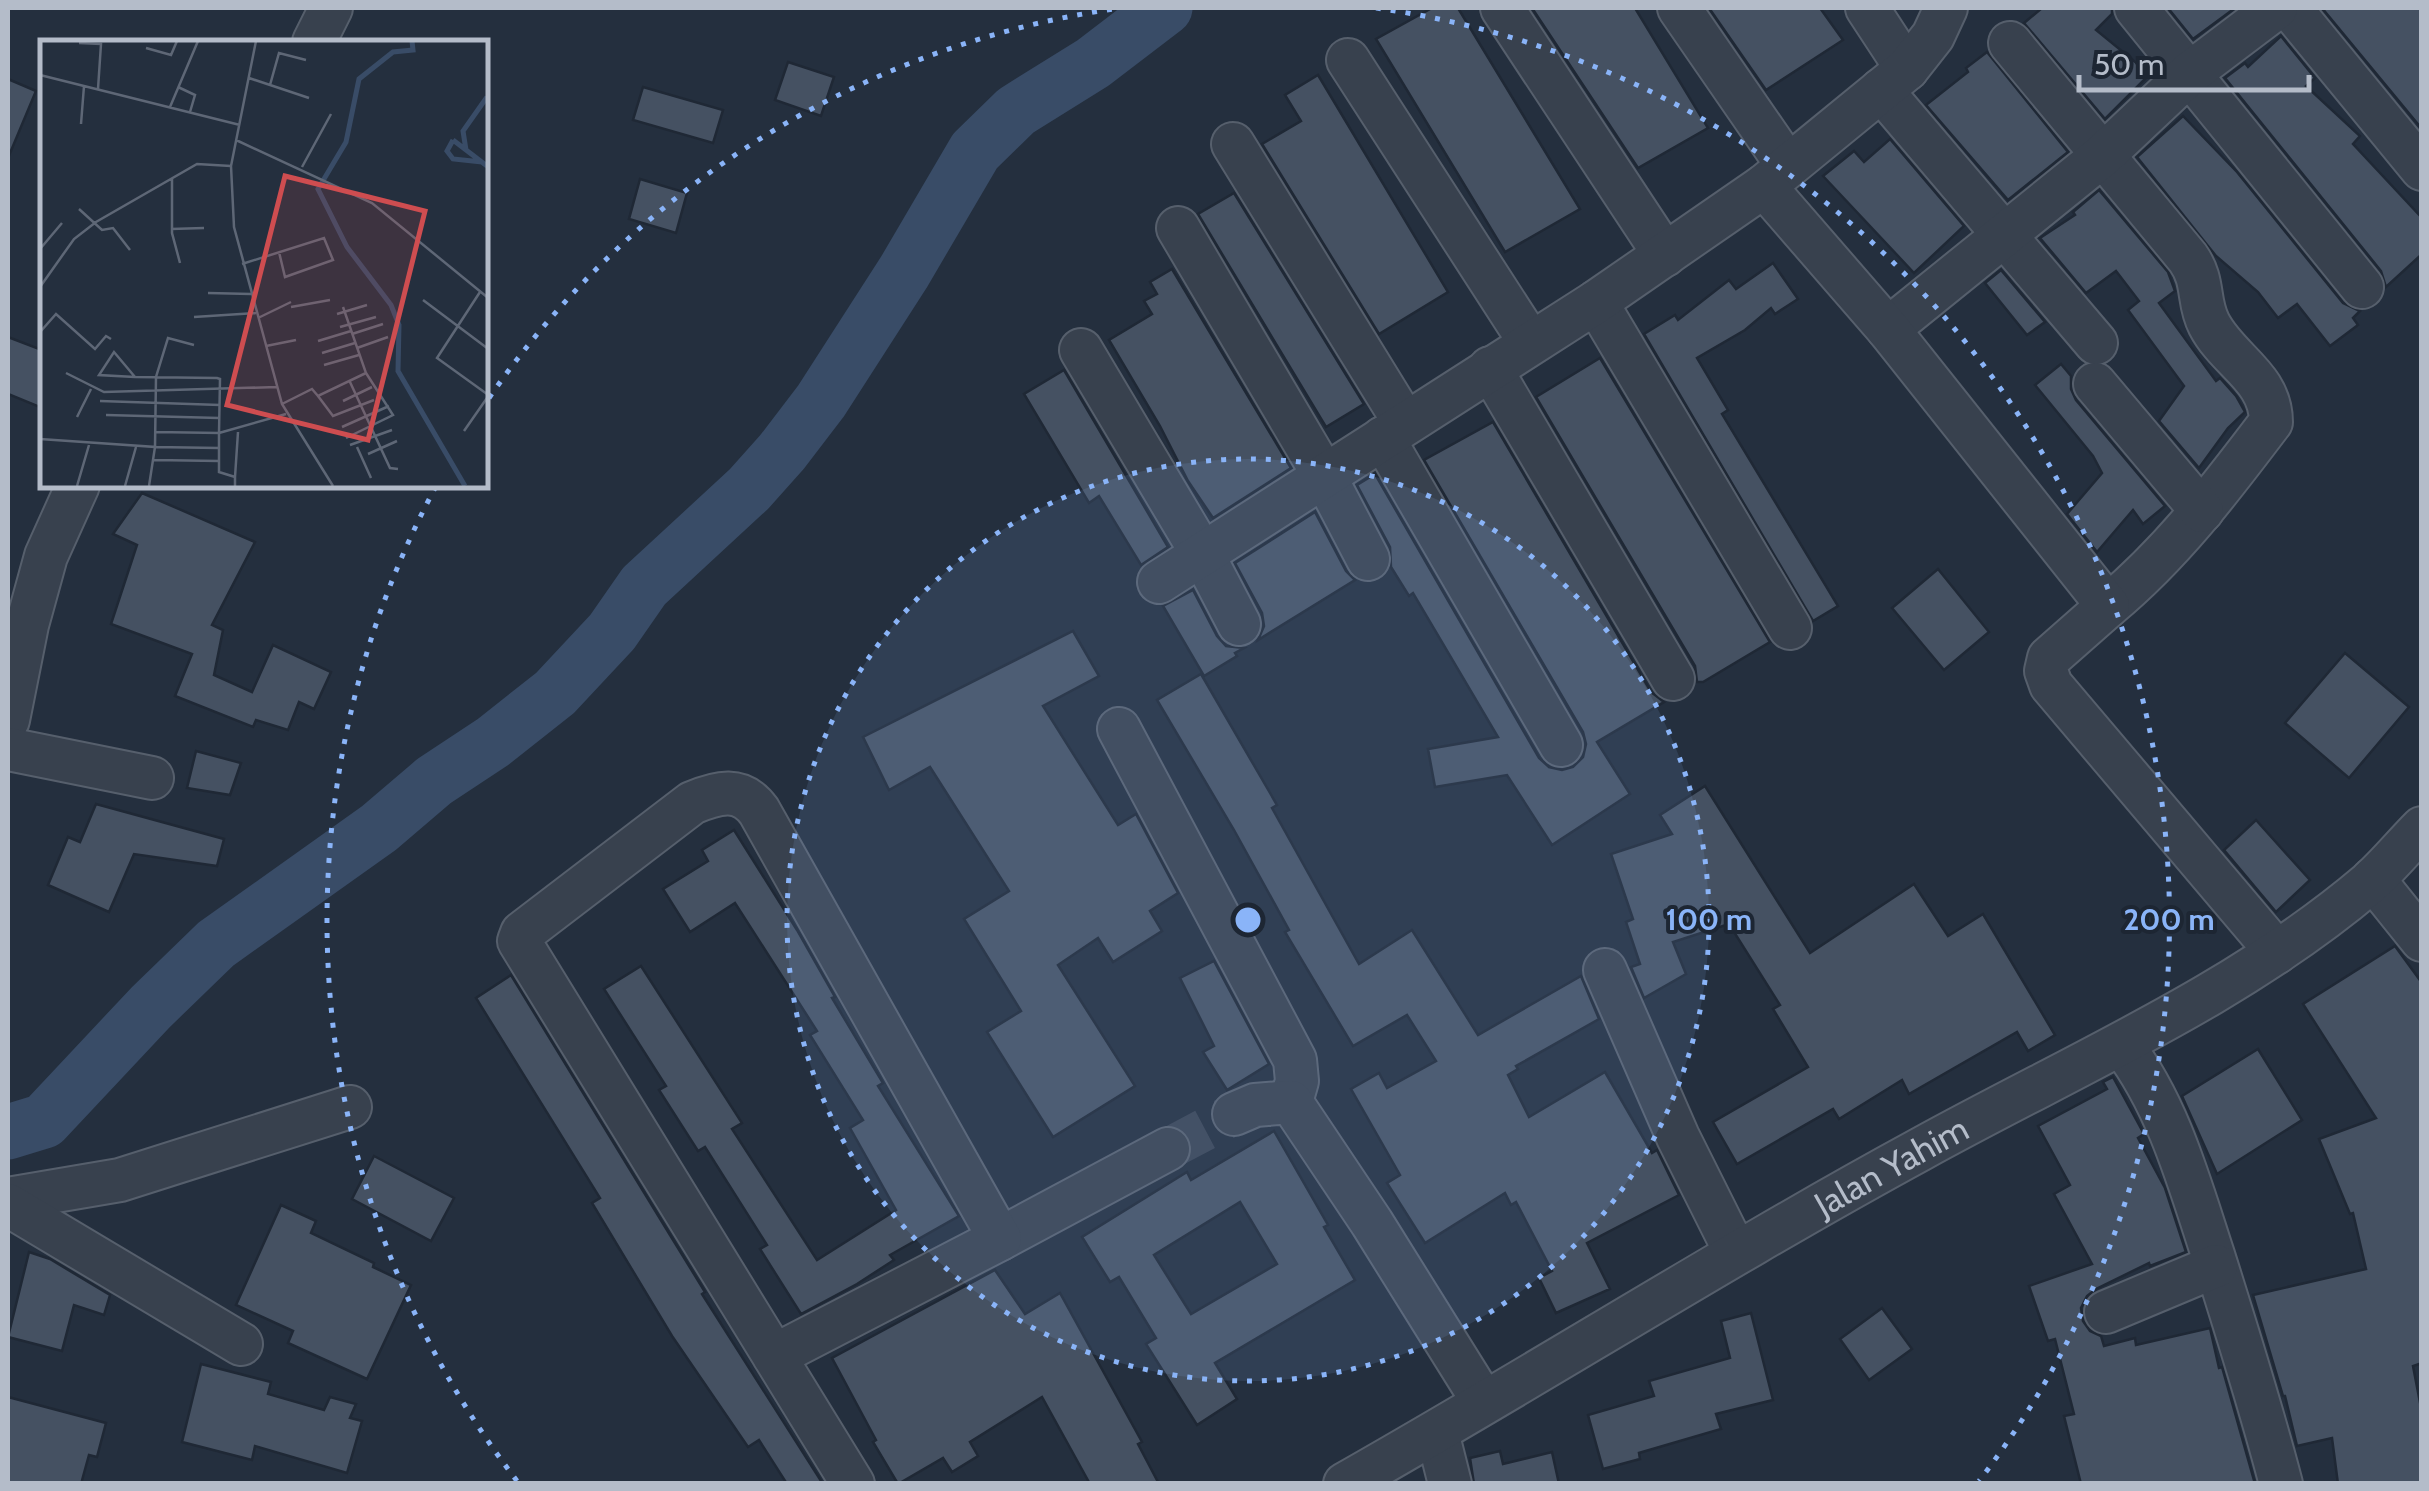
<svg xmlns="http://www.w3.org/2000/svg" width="2429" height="1491" font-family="Cabin,sans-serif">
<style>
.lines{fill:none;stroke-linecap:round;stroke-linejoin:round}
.river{stroke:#394c67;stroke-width:55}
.building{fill:#455162;stroke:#1f2835;stroke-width:2.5;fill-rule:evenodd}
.minor-tunnel{stroke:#3a4453;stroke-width:42;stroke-dasharray:42 21;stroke-linecap:butt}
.minor-casing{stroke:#565f6c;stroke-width:46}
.minor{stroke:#38414e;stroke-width:42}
.ring{fill:none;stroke:#8ab4f8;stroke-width:5;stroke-dasharray:5 10}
.labels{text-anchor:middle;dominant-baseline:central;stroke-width:8;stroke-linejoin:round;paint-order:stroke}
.street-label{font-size:35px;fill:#b4bcc9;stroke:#1d2633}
.inset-river{fill:none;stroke:#394c67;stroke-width:5}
.inset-road{fill:none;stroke:#5e6776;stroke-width:2.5}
.view{fill:#ce4d50;fill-opacity:0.15;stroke:#ce4d50;stroke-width:5}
.inset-edge{fill:none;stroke:#b4bcc9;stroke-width:5}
.centre{fill:#8ab4f8;stroke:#1d2633;stroke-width:5}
.ring-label{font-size:30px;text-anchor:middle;font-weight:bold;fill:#8ab4f8;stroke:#1d2633;stroke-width:8;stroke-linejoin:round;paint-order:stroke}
</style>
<rect width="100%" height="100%" fill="#242f3e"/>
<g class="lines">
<polyline class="river" points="8,1132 44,1121 151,1007 216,944 379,828 434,781 493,742 555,693 612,632 644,586 749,489 782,452 821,401 904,272 975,151 1016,111 1093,63 1165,8"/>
</g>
<g class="building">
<polygon points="1432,8 1458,8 1580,209 1505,252 1376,39"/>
<polygon points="1532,8 1635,8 1708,128 1638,168"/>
<polygon points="1709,8 1820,8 1843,40 1766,90"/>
<polygon points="2042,8 2112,8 2112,14 2096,30 2150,74 2105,119 2024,23"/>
<polygon points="2168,8 2235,8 2193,39"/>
<polygon points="2322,8 2422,8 2422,129"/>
<polygon points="2281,36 2315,78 2306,86 2360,136 2353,144 2422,218 2422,254 2386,287 2381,271 2225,78 2245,63 2248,67"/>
<polygon points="1987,52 2068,152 2008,200 1926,105 1968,72 1966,68"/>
<polygon points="788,62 834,77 821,116 775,100"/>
<polygon points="1318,75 1448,292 1379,334 1262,144 1301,121 1285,95"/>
<polygon points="8,79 36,91 8,158"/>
<polygon points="643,87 723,110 713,143 633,120"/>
<polygon points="2183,116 2237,172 2343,303 2360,311 2353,318 2358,325 2330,346 2297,304 2278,318 2258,292 2216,256 2137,157"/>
<polygon points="1890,139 1964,226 1914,273 1823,176 1854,151 1864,162"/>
<polygon points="640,179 687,193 676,233 629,219"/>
<polygon points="2099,190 2168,272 2175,291 2159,303 2216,381 2220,378 2236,396 2245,412 2228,428 2199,468 2159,421 2184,386 2128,310 2139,301 2116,271 2086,293 2040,238 2075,215 2073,212"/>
<polygon points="1234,193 1364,404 1326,427 1198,214"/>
<polygon points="1773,263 1798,299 1775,314 1771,308 1745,330 1697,358 1728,410 1722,414 1838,606 1813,621 1644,334 1675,315 1678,320 1729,280 1736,289"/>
<polygon points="1172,269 1291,468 1213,518 1188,481 1160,426 1109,340 1152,314 1144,301 1157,294 1150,282"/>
<polygon points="2001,270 2045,322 2027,335 1985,283"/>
<polygon points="8,337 42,350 42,408 8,394"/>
<polygon points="1600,358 1770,642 1703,682 1697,682 1695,666 1536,397"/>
<polygon points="2061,364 2071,376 2071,389 2076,400 2165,506 2143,524 2133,510 2097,552 2067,514 2102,473 2093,456 2035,385"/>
<polygon points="1064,370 1168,547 1141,565 1099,496 1089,503 1024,394"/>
<polygon points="1493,422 1651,692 1664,702 1597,742 1630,794 1552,845 1507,775 1435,787 1428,749 1498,737 1413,593 1409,596 1391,567 1390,547 1357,485 1375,474 1539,758 1549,767 1562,770 1573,767 1583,757 1586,744 1583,732 1424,460"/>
<polygon points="142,493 255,542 212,625 223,630 214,675 252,692 273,645 331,672 314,709 299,702 288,730 256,720 253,727 175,696 192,654 111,624 137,545 113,534"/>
<polygon points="1315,512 1346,571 1355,580 1258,640 1264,626 1262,613 1235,563"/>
<polygon points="1938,569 1989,632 1944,670 1892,608"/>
<polygon points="1193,590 1217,636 1226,646 1244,648 1235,653 1237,656 1204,676 1163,606"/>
<polygon points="1073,631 1099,676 1043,706 1118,825 1136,814 1178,893 1150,911 1162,931 1113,962 1098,938 1058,965 1135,1086 1053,1137 987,1032 1021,1011 964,919 1009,891 930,767 889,790 863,737"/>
<polygon points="2345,653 2409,707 2349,778 2285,723"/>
<polygon points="1201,674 1277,805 1272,808 1359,964 1412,930 1478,1035 1581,976 1599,1019 1516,1066 1518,1069 1508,1075 1529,1117 1605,1072 1652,1153 1657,1150 1679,1195 1587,1243 1610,1289 1556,1313 1539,1278 1552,1271 1516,1202 1511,1205 1505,1193 1425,1243 1387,1183 1400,1175 1351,1089 1379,1073 1387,1088 1436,1061 1407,1015 1353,1046 1285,932 1289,930 1234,830 1157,700"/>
<polygon points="196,751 241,763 230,795 187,788"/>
<polygon points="1705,786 1810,953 1914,884 1948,936 1983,914 2055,1035 2028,1051 2017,1032 1909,1094 1902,1080 1839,1119 1833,1109 1737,1164 1713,1122 1808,1067 1773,1009 1780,1005 1729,924 1673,942 1686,974 1644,998 1631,967 1640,964 1626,922 1633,919 1611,854 1672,834 1660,815"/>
<polygon points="96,804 224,839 217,866 134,854 109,912 48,885 68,837 80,842"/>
<polygon points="2256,820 2310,880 2276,912 2224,850"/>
<polygon points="734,830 797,930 835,997 832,998 883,1083 878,1086 959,1216 890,1255 894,1260 857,1284 801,1314 760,1249 767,1245 705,1147 698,1151 659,1090 666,1086 604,989 641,966 742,1123 732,1129 817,1260 896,1210 850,1128 863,1120 810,1035 817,1031 735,903 690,932 663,889 708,861 702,850"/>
<polygon points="2395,946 2422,983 2422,1363 2413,1366 2422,1413 2422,1484 2338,1484 2332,1438 2297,1446 2285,1396 2283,1396 2253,1295 2366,1269 2353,1213 2350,1214 2319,1139 2376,1118 2303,1004"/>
<polygon points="1214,961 1269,1064 1227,1090 1203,1052 1214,1046 1180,978"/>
<polygon points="511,975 670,1235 705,1292 702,1294 823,1484 787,1484 759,1440 748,1447 672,1336 592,1203 600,1198 476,998"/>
<polygon points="2258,1049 2302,1120 2217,1174 2182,1096"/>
<polygon points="2113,1077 2144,1134 2138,1138 2165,1188 2186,1252 2150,1266 2149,1263 2096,1289 2087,1296 2081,1308 2083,1321 2090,1331 2101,1336 2104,1346 2135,1338 2136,1345 2210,1328 2219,1368 2222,1367 2255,1484 2081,1484 2064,1416 2074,1414 2055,1339 2048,1341 2029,1286 2092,1264 2054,1194 2070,1185 2038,1126 2107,1089 2103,1082"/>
<path d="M1274,1131L1328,1225L1324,1227L1355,1280L1215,1363L1237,1399L1197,1425L1146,1344L1156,1338L1119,1277L1110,1282L1082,1237L1187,1172L1191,1180ZM1240,1202L1277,1264L1191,1314L1154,1255Z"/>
<polygon points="374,1156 454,1198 431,1241 352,1199"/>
<polygon points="281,1205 316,1221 311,1233 374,1263 373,1267 411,1285 367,1379 288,1343 293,1331 236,1305"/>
<polygon points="29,1252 50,1259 110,1295 104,1315 74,1305 62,1351 8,1337"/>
<polygon points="995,1270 1025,1314 1060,1293 1142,1442 1138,1444 1159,1484 1090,1484 1042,1397 970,1442 978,1456 952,1472 943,1458 898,1484 873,1442 876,1440 832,1358"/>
<polygon points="1882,1308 1912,1349 1869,1380 1840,1339"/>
<polygon points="1751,1313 1773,1400 1716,1414 1721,1429 1639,1453 1640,1459 1603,1469 1588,1415 1654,1396 1649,1381 1730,1358 1721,1321"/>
<polygon points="201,1364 271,1382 268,1394 324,1410 330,1397 356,1404 350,1418 362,1421 347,1473 255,1446 252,1460 182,1442"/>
<polygon points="8,1397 106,1423 97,1457 89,1455 81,1484 8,1484"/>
<polygon points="1500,1451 1503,1464 1552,1452 1559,1484 1474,1484 1470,1458"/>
</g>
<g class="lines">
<polyline class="minor-tunnel" points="1168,1149 1234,1114"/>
<defs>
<g id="minor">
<polyline points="1502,8 1665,255"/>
<polyline points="1679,8 1788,166"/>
<polyline points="1867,8 1907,69"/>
<polyline points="2136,8 2362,287"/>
<polyline points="2290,8 2422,169"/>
<polyline points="314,42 331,8"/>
<path d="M2010,43L2188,258C2205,282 2197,301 2209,324C2228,361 2271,377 2271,422C2221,488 2172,553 2108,606"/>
<polyline points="1348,60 1530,342"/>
<polyline points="1881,90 2096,343"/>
<polyline points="1233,144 1405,423"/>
<polyline points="1764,186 1907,69 1933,36 1946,8"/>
<polyline points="1178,228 1325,477 1368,559"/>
<polyline points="1596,302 1790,628"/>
<polyline points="1888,329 2102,156 2190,73 2276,8"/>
<polyline points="1081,350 1203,555 1239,624"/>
<polyline points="1490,368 1673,679"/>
<polyline points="2095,384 2202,511"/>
<polyline points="1383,438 1561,745"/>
<polyline points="1159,582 1596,302 1764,186 1888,329 2108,606 2049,658 2046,671 2051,685 2277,952"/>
<polyline points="8,720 27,625 46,556 78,485"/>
<polyline points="1119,729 1295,1060 1297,1081 1291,1102"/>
<polyline points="8,749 152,778"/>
<polyline points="2373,879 2422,940"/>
<polyline points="1605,970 1678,1137 1736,1253"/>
<path d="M2122,1045C2169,1107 2189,1182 2213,1255C2237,1331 2261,1407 2281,1484"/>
<polyline points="1234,1114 1255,1105 1291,1102 1372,1223 1483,1401"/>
<polyline points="8,1199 120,1180 350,1107"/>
<polyline points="8,1205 241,1344"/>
<polyline points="1000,1239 1168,1149"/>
<polyline points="2106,1312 2216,1266"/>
<path d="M774,1356L1000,1239L759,811C741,786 718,792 692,803L522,933L519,941L853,1484"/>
<polyline points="1437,1432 1450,1484"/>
<path id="s1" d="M1345,1484C1539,1374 1726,1255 1921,1149C2073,1065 2236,996 2369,883C2388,866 2404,846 2422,828"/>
</g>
</defs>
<use href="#minor" class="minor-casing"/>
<use href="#minor" class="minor"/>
</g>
<circle cx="1248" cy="920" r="461" fill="#8ab4f8" fill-opacity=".12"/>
<g class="ring">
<circle cx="1248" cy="920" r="461"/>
<path d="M517 1481A921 921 0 0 1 435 488M489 398A921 921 0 0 1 1120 8M1376 8A921 921 0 0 1 1979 1481"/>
</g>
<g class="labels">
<g class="street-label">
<text stroke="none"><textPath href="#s1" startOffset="632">Jalan Yahim</textPath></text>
</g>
</g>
<g transform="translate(40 40)">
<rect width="448" height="448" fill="#242f3e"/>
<path class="inset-river" d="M372,1L373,10L353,12L319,39L306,102L278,149L307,207L351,265L359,285L358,331L425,446M413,100L407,111L413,119L442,122M413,100L447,126M426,110L423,91L447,57"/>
<path class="inset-road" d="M216,1L191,126L194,187L242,364L293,446M39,3L61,4L58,49M106,8L131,15L137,1M0,35L200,85M209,38L269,58M230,45L239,13L266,20M138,47L155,55L150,72M130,67L158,1M41,84L44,46M196,100L332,163L447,257M262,127L291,74M132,139V193L140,223M39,169L62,190L73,188L90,210M131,189L164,188M0,209L22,183M202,224L284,198L293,220L245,237L239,212M0,247L34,199L56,182L157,124L191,126M440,252L397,318L447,354M168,253L211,254M383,260L447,308M251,267L290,260M297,274L327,265M154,277L216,273M218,278L251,262M300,287L336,277M1,291L16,274L55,309L66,296L71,299M312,294L343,284M278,301L311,291M154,305L128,298L116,337L115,407L179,408M226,306L256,300M317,308L348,297M282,313L315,303M284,325L319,315M26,333L64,352L237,347M95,337L74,312L59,335L95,337L177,338L180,339L179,393L115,392M310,342L350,428L358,429M278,356L293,376L334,360M60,361L180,365M303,361L332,347M242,364L272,349L278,356L326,333L303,267M66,375L179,378M37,377L51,349M302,387L349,366M424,391L447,358M306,398L353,375L326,333M0,399L115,407L109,446M310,405L352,390M317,407L331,438M328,414L357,401M114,420L179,421M195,437L198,392M37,446L49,405M85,446L96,407M195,446V437L179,432V393L246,374"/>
<path class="view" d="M245,136L385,171L328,400L187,365Z"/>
<rect width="448" height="448" class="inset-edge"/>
</g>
<circle cx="1248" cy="920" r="15" class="centre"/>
<g class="ring-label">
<text x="1709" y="930">100 m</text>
<text x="2169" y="930">200 m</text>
</g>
<rect width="2429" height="1491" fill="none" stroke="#b4bcc9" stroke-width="20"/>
<path d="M2079 75v15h230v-15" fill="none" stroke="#b4bcc9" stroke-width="5"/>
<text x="2094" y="75" font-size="30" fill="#b4bcc9" stroke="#1d2633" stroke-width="8" paint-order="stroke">50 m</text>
</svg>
